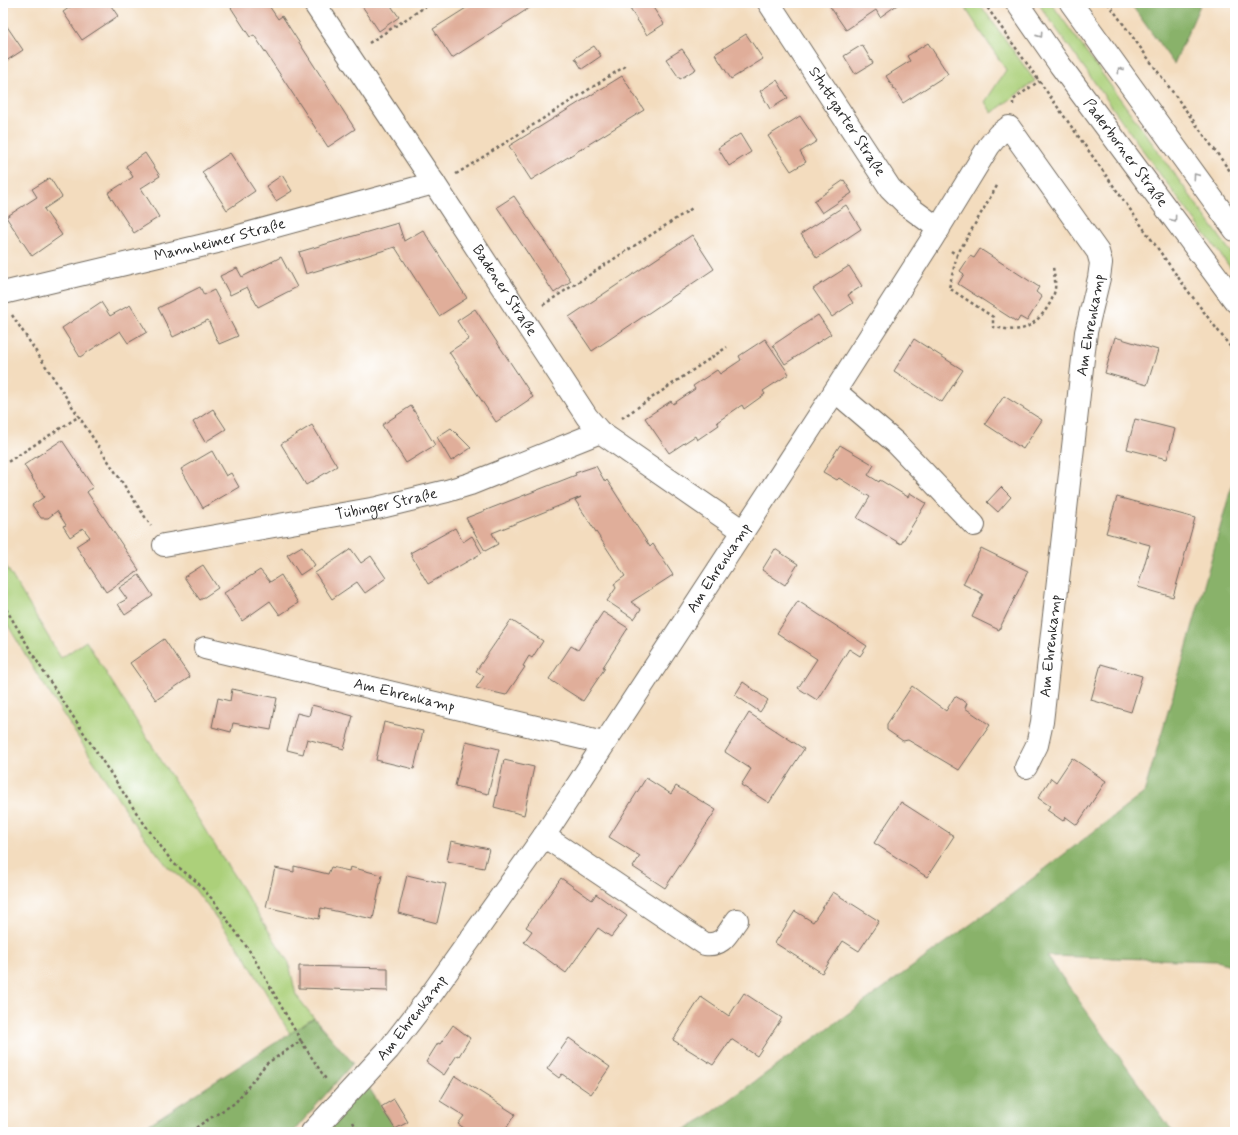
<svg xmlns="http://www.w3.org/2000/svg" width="1238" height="1135" font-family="Mynerve,sans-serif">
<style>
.green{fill:#acd07a;stroke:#6c7e52}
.forest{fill:#89b26a;stroke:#5a6e4a}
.building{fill:#e0ae9a}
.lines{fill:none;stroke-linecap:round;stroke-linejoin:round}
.minor-casing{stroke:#71695e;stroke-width:24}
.major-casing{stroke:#71695e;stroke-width:24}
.path{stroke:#71695e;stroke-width:2.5;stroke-dasharray:3 3;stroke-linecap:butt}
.minor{stroke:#fff;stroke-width:22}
.major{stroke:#fff;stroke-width:22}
.oneway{stroke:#a0a0a0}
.labels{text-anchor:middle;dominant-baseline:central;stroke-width:3;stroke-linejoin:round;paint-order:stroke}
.street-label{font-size:15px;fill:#2b2b2b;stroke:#fff}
</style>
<rect width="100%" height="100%" fill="#fff"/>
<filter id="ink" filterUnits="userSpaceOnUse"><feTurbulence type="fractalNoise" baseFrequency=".025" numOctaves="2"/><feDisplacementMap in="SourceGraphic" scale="8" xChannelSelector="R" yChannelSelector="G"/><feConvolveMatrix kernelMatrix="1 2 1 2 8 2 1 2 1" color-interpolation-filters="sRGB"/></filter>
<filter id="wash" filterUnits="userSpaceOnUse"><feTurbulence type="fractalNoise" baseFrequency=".012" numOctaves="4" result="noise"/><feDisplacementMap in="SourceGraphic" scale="16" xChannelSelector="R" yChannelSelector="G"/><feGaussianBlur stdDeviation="0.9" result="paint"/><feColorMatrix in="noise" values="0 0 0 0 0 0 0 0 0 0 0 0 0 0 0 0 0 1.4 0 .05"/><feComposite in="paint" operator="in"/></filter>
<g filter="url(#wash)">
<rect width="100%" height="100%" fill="#f3dcbe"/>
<g class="green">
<polygon points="962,3 979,3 1035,81 992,113 985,102 1006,70"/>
<polygon points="1038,3 1051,3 1235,258 1235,274 1157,170"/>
<polygon points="3,561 61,658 86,641 289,963 296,995 314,1018 290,1034 244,955 193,887 168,867 135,825 37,674 3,617"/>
</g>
<g class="forest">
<polygon points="1130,3 1201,3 1174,64"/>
<polygon points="1235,474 1235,960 1234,966 1217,961 1047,956 1173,1132 680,1132 706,1117 1007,898 1144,793 1182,664"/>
<polygon points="314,1018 353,1063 293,1132 137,1132"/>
<polygon points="366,1083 397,1132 324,1132"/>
</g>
<g id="blocks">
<g class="building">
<polygon points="76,3 109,3 118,16 82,40 63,12"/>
<polygon points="228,3 267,3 278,19 282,16 355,129 328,147 254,35 250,37"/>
<polygon points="360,3 389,3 399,17 379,31"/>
<polygon points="474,3 537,3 452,58 433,29"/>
<polygon points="640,3 650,3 664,24 647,35 630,9"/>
<polygon points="832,3 896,3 897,5 880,17 876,10 846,30 829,5"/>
<polygon points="6,25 23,50 3,63 3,27"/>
<polygon points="746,34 763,59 731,79 715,54"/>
<polygon points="928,43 948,74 903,103 886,76 910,61 907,56"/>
<polygon points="862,45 873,63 855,74 844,56"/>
<polygon points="594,46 601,56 582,69 575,58"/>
<polygon points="682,49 696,69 680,79 666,59"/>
<polygon points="622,76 644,110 531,180 509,146"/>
<polygon points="777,80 788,98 770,109 760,91"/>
<polygon points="800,116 817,141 800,152 806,162 791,171 768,136"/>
<polygon points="740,134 751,152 729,166 718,148"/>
<polygon points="145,153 160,176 141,188 159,217 134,233 108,193 133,177 126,166"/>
<polygon points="230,153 255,191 227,210 202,172"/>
<polygon points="282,175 292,191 276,201 266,186"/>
<polygon points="50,178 62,197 44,209 62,235 32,256 6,217 37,197 32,189"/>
<polygon points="844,180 852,193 822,213 814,201"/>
<polygon points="514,196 571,281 554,293 497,207"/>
<polygon points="846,205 861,229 817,258 801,234"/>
<polygon points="398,223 404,241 423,230 467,298 439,316 395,247 306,274 299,252"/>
<polygon points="692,235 714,269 592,351 569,317"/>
<polygon points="980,249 1039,287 1036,292 1042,297 1027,321 1020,317 1017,322 958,284 964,274 960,271 970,256 974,258"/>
<polygon points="281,257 297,287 258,307 247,287 230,295 220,276 237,268 242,277"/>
<polygon points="849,266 862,286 848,295 853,303 832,317 813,289"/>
<polygon points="200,287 204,295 214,290 238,336 219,344 208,320 173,337 158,308"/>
<polygon points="101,302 110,316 130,305 147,332 128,343 120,331 80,357 62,328"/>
<polygon points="475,309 533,397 496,422 449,352 469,339 457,321"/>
<polygon points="818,315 831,334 785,364 773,345"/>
<polygon points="1115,337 1158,350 1147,385 1105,373"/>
<polygon points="765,339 789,374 763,391 765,394 744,409 742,405 717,422 719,425 697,440 695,436 669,453 645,418 671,401 673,404 695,389 693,386 717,370 720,374 741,360 739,356"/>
<polygon points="914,339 963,370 942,402 894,371"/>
<polygon points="1004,396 1042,420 1023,449 985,424"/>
<polygon points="411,406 435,445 406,463 382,425"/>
<polygon points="213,409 226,429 205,442 193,422"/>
<polygon points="1135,419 1175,429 1167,459 1127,449"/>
<polygon points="312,425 337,466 306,485 281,444"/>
<polygon points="451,428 471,448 451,461 437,437"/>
<polygon points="62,440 93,487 87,492 139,570 106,592 76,546 90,537 83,528 70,537 63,526 66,525 57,511 48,518 41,518 32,505 44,497 24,465"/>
<polygon points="840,445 874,465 868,475 879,482 880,480 908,497 910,493 926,503 901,544 857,518 870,497 839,478 837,480 823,472"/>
<polygon points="212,451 226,476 231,473 239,487 203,508 181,469"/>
<polygon points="596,466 605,482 607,480 650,547 653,544 673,575 631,602 641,609 634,619 607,601 616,588 614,584 625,576 575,500 581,497 492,533 498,544 485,551 466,518 576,475 575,473"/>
<polygon points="1001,487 1011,497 998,512 987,502"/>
<polygon points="1117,497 1195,518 1173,597 1138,587 1150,545 1106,533"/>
<polygon points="455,528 463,542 472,536 482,553 428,584 410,553"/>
<polygon points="302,546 315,565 300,575 287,555"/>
<polygon points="981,548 1028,571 999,630 972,617 983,594 963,584"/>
<polygon points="351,549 361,563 371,556 386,578 365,593 357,582 332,599 315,573"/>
<polygon points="775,549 798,564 785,585 762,570"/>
<polygon points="203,565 218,588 200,600 184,577"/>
<polygon points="260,570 270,582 281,575 298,603 280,615 270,601 242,621 224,593"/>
<polygon points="139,575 153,596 125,615 118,604 127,599 119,588"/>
<polygon points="798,601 867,646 860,656 849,649 817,700 798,688 817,659 777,633"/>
<polygon points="603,612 628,628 603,667 605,668 583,701 549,679 571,646 578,650"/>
<polygon points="511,620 543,641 532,658 529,656 523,666 525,667 506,695 476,688 484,676 476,671"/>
<polygon points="164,639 190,677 156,700 130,663"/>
<polygon points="1101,664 1142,676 1131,712 1091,700"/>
<polygon points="743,682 768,700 760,712 735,695"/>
<polygon points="912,686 946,711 955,696 967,703 965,708 990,725 959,770 920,747 908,740 903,741 887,730 887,724"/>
<polygon points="232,689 277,698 271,730 233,723 231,732 212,727 218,698 230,701"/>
<polygon points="312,705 353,716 344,749 307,739 303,754 287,750 297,713 309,716"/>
<polygon points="749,713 804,749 769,803 741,785 751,769 725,752"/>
<polygon points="384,722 423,731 414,769 376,760"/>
<polygon points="466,741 499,749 488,794 455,786"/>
<polygon points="1072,758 1106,781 1077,825 1066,817 1063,821 1047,810 1050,806 1038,798 1051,778 1056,782"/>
<polygon points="504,760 534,767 524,815 494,807"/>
<polygon points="646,778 671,794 676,786 716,810 665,888 633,867 640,856 609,837"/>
<polygon points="901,802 954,836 927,877 874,843"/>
<polygon points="451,841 489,849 484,868 447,861"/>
<polygon points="294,866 328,874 331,867 349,871 350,867 382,875 373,919 321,908 319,919 266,907 275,868 294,872"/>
<polygon points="407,875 446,884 437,923 398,913"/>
<polygon points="561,878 592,900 596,894 627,916 611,937 598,928 566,973 524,942 532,931 526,927"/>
<polygon points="833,892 879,921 859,951 843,941 822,973 775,943 795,911 813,922"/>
<polygon points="299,966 388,968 388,991 299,988"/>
<polygon points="744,993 782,1018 757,1056 731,1039 713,1065 673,1040 701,997 729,1016"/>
<polygon points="453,1025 470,1038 459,1056 457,1055 444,1075 426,1062 438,1043 440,1044"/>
<polygon points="569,1038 610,1067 591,1094 562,1074 559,1078 547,1069"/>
<polygon points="455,1076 515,1114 504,1132 470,1132 458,1124 464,1116 440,1101"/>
<polygon points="394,1099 408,1122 395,1129 381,1107"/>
</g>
</g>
</g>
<g filter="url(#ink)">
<use href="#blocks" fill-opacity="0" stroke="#71695e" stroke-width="1"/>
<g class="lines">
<defs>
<g id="minor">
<path id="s1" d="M314,3L434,183L587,417L600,432L743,531"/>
<path id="s2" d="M769,3L890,188L909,207L939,229"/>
<path id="s3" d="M3,293L217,242L434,183"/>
<polyline points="835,391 896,443 974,525"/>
<path id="s4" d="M164,545L377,508L447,491L470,484L600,432"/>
<path id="s5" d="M205,648L603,743"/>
<path d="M544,836L705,944C724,946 727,933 737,920"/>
<path id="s6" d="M312,1132L389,1049L430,996L544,836L835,391L932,239L989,146L998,135L1009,127L1098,252L1101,263L1099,278L1086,332L1042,722L1037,745L1026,767"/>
</g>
<g id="major">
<path id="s7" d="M1017,3L1060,65L1235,301"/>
<polyline points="1071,3 1235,230"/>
</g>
</defs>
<use href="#minor" class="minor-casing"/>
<use href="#major" class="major-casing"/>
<g class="path">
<polyline points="984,3 1185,287 1235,353"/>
<polyline points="1108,3 1235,178"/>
<polyline points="369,43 431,3"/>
<polyline points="1013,105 1013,100 1039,81"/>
<polyline points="456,174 461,171 627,65"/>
<polyline points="951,251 957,255 998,184"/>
<path d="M957,255L949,288L993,317V327C1002,328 1011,331 1021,329C1036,326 1053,304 1055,289C1056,282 1054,274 1053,267"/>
<polyline points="543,305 694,207"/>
<polyline points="12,315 151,526"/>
<polyline points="622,418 727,347"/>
<polyline points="3,465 78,417"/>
<polyline points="3,604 43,671 140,818 173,863 196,881 213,900 251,953 301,1041 266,1064 235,1103 204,1122 190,1132"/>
<polyline points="301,1041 327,1081"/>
<polyline points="353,1122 358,1132"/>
</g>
<use href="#minor" class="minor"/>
<use href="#major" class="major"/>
</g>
<defs><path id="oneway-chevron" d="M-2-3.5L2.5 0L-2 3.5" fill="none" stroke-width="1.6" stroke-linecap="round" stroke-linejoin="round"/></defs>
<g class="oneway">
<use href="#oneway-chevron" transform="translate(1040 35) rotate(55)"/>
<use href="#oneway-chevron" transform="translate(1120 70) rotate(-126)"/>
<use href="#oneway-chevron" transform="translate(1196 176) rotate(-126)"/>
<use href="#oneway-chevron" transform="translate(1174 219) rotate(54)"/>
</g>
</g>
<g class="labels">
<g class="street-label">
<text stroke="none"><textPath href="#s2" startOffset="142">Stuttgarter Straße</textPath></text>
<text stroke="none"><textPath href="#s7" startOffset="185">Paderborner Straße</textPath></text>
<text stroke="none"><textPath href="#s3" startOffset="223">Mannheimer Straße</textPath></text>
<text stroke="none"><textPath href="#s1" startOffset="345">Badener Straße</textPath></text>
<text transform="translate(1091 325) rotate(-80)">Am Ehrenkamp</text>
<text stroke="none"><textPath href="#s4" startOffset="226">Tübinger Straße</textPath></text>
<text stroke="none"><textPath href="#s6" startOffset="697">Am Ehrenkamp</textPath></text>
<text transform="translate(1051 646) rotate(-84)">Am Ehrenkamp</text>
<text stroke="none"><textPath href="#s5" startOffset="205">Am Ehrenkamp</textPath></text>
<text stroke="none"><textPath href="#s6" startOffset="152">Am Ehrenkamp</textPath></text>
</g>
</g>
<rect width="1238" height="1135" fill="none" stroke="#fff" stroke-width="16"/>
</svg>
